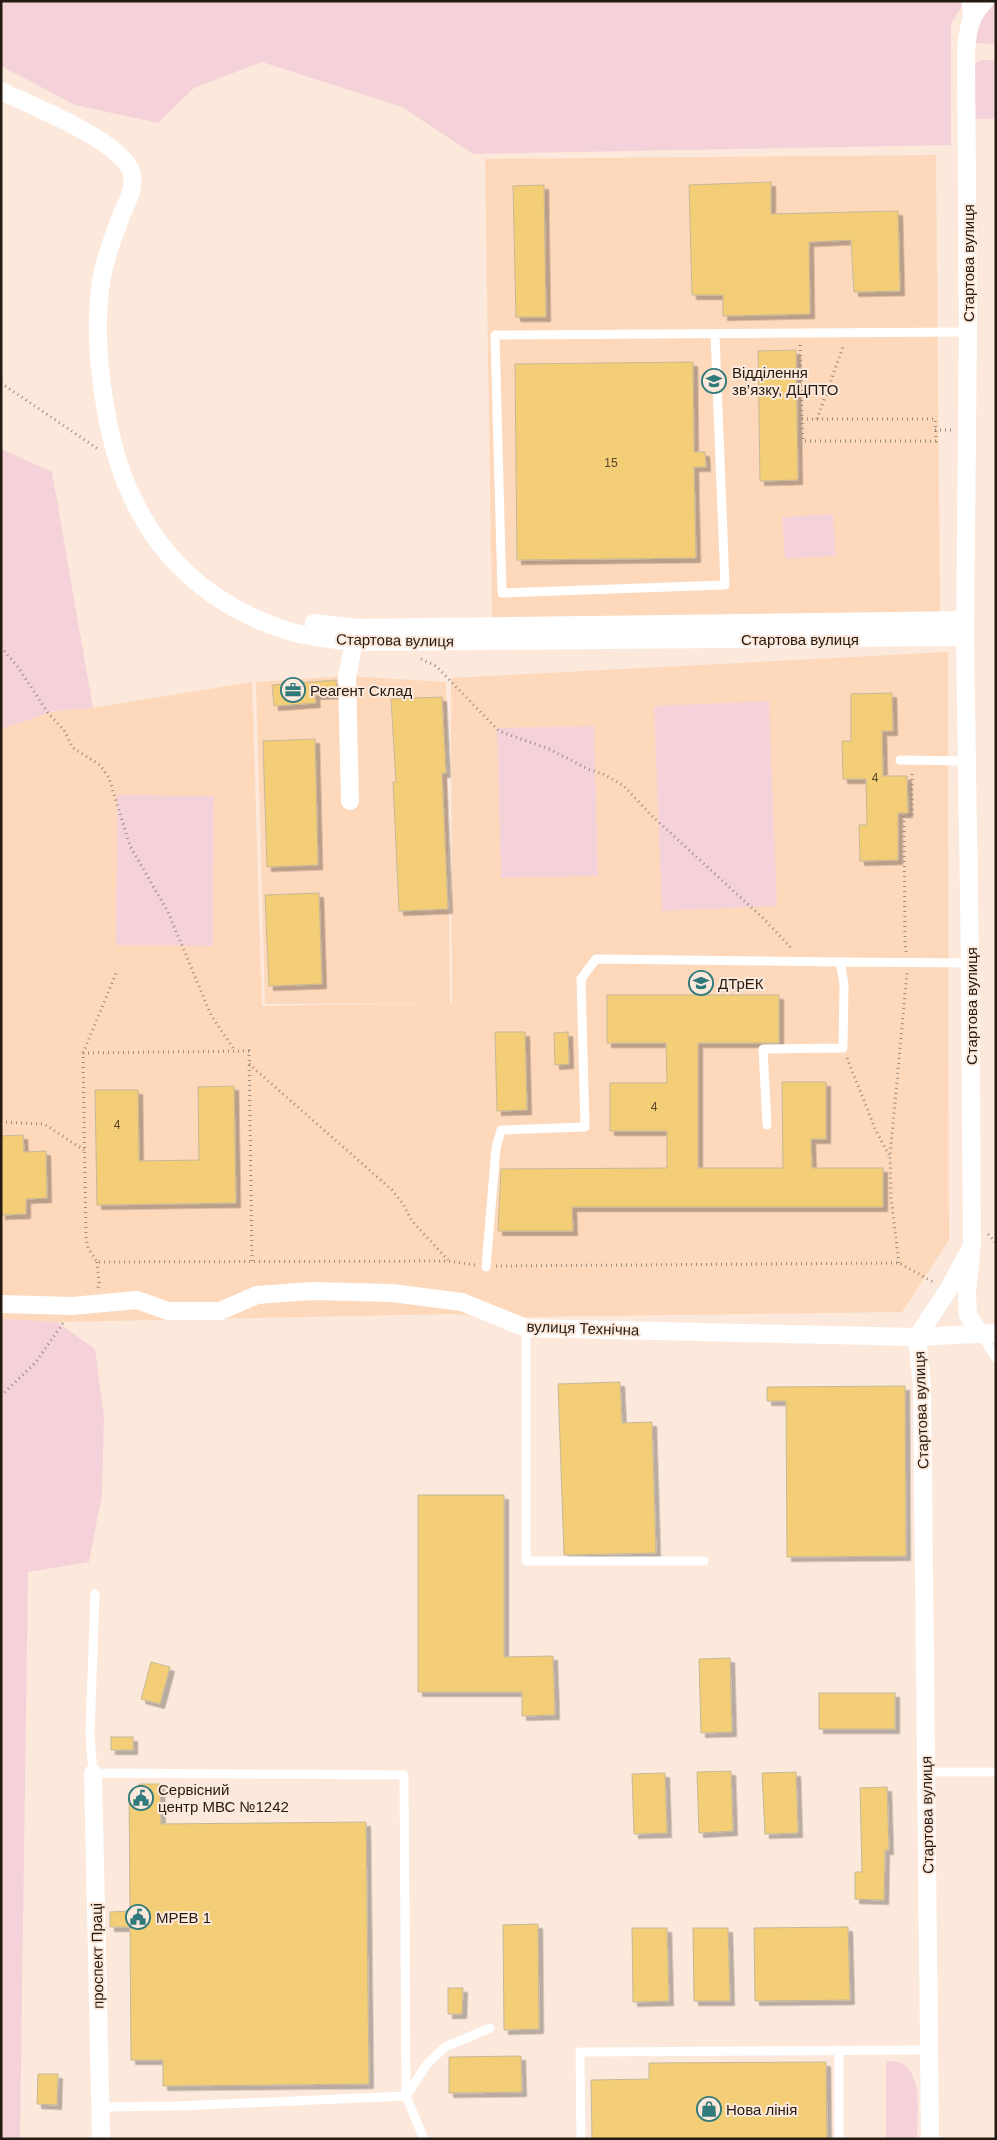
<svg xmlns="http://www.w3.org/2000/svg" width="997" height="2140" font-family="Arial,sans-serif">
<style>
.built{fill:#fdd8bb}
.grass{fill:#f5d2d9}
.building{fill:#f3ce76;stroke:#c6b898;filter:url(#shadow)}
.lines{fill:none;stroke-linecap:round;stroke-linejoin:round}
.path{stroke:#9a8b7f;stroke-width:3;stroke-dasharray:1 4;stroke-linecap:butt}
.service{stroke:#fff;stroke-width:9}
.minor{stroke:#fff;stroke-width:18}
.labels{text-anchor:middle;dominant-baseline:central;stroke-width:4;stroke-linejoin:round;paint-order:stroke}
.number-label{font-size:12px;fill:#58472a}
.street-label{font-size:15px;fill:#241a11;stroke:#fce9db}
.poi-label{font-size:15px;fill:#241a11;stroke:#fce9db;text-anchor:start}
</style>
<defs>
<filter id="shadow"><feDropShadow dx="4.5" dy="4.5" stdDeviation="0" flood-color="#0004"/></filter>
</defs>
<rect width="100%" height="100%" fill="#fce9db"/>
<g class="built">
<polygon points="936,155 940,614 492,618 485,159"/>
<polygon points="948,652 949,1240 902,1312 525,1317 449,1314 57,1322 1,1319 1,729 55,711 93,708 252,682 262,1006 448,1003 265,1004 256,682 347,676 446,682 450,1003 452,1003 451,678"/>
</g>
<g class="grass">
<polygon points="1,1 965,1 951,24 951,145 473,154 402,107 262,62 194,88 158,123 75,105 1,66"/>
<polygon points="996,2 996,44 973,43 975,19 990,5"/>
<polygon points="981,60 996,60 996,119 970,119 971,66"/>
<polygon points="1,449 52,472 93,708 55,711 1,729"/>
<polygon points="833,514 836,556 785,559 782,517"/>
<polygon points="769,701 777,906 662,911 654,706"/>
<polygon points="594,726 598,876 501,878 497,728"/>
<polygon points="117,795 214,796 213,946 116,945"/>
<polygon points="1,1319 57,1322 95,1349 104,1417 102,1494 89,1562 28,1572 20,2139 1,2139"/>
<path d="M886,2061C892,2061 899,2061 905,2065C923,2081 917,2118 917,2139H886Z"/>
</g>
<g class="building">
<polygon points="771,182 771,214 898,211 900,291 854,292 851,240 809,242 810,314 723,316 723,295 692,295 689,185"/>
<polygon points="544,185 546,317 516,317 513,186"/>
<polygon points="796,350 798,480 760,481 758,351"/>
<polygon points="693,362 694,452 705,452 706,467 694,467 696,558 517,560 515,364"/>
<polygon points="336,680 337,694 315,695 316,703 274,706 272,685"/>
<polygon points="892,693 893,731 882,731 883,776 907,776 908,813 898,813 898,860 860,861 859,825 867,825 866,779 843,779 842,741 851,741 851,694"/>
<polygon points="442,697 446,773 442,773 448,909 399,911 393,782 396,782 391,699"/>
<polygon points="315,739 318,865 267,867 263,741"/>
<polygon points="319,893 322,984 269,986 265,895"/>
<polygon points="607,995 779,995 779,1043 698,1043 698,1168 783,1168 782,1082 826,1082 826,1139 811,1139 812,1168 883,1168 883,1207 572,1207 573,1231 498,1231 501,1169 667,1168 667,1131 610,1131 610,1083 667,1083 666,1043 607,1043"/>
<polygon points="495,1032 525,1032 527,1110 497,1111"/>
<polygon points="568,1032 569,1064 555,1065 554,1033"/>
<polygon points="234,1086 236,1203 97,1205 95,1090 138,1090 139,1161 199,1160 198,1087"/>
<polygon points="23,1135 24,1152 46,1151 47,1198 26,1199 26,1214 1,1215 1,1136"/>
<polygon points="620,1382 622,1423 652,1422 656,1553 564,1555 558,1384"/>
<polygon points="905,1386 906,1556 787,1557 786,1401 767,1401 767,1387"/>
<polygon points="418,1495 504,1495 504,1657 553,1656 555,1715 522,1716 522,1692 418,1692"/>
<polygon points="730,1658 732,1732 701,1733 699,1659"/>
<polygon points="151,1662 170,1667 160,1704 141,1699"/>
<rect x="819" y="1693" width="76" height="36"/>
<rect x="111" y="1737" width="22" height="13"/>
<polygon points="731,1771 733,1831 699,1833 697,1772"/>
<polygon points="796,1772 798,1833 765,1834 762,1773"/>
<polygon points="665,1773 667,1833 634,1834 632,1774"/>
<polygon points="139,1784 160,1784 161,1824 366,1822 369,2084 163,2086 163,2060 131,2060 130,1927 110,1927 110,1912 130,1911 129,1793 139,1793"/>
<polygon points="887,1787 889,1850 885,1850 884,1900 855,1899 855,1872 862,1872 860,1788"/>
<polygon points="538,1924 539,2029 504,2030 503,1925"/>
<polygon points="848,1927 850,2000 755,2001 754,1928"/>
<polygon points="632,1928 667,1928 669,2001 633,2002"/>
<polygon points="693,1928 728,1928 730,2001 694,2001"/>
<polygon points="448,1988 463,1988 462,2014 448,2014"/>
<polygon points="521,2056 522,2092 449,2093 449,2057"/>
<polygon points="826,2062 827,2139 592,2139 591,2080 649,2079 649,2063"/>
<polygon points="38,2074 58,2074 57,2105 37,2104"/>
</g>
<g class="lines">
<g class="path">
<polyline points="800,345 802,419"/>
<polyline points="1,383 98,449"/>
<polygon points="802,419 935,419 936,441 803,441"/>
<polyline points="817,419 844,344"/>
<polyline points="935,430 952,430"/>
<polyline points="1,647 18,667 48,713 64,730 73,748 100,765 109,778 130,846 168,912 211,1015 235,1051"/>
<polyline points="421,659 436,666 499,731 549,749 588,769 603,774 624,786 651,815 764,919 793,950"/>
<polyline points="906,952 905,940 904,816 912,816 912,770"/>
<polyline points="83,1053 117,971"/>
<polyline points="847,1058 876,1131 889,1155"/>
<polyline points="249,1064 392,1190 403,1204 412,1221 448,1260"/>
<polyline points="1,1122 44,1124 84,1150"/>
<polyline points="988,1234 996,1243"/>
<polyline points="252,1261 249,1051 83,1053 86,1238 88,1248 97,1262 448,1261 475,1265"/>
<polyline points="97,1262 99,1282 98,1288"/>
<polyline points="899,1263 891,1198 890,1156 907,973"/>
<polyline points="496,1266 899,1263 935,1283"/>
<polyline points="1,1396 36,1362 63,1323"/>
</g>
<g class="service">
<polyline points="966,1 968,22"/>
<polyline points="715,335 725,585 502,593 495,335 968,332"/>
<polyline points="900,760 968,761"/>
<polyline points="767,1125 763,1049 843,1048 844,984 840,962 970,963"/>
<polyline points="486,1267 496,1148 501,1130 585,1127 581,979 596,959 840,962"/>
<polyline points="526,1328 526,1561 704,1561"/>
<polyline points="980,1333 996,1358"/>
<polyline points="95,1594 90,1734 93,1773 404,1775 406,2096 424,2139"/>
<polyline points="927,1772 996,1772"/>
<polyline points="839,2050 839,2139"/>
<polyline points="100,2107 178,2106 406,2096 427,2064 445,2047 490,2028"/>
<polyline points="581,2139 580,2052 930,2050"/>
</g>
<g class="minor">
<path d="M1,91C32,106 119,140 131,171C132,175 133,182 132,187C131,197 123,209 120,219C113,237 104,263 101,282C95,323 98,365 105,405C122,514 177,594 285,630C307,637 330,639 353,642L965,637"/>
<polyline points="314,623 358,628 965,620"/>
<polyline points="350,801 347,676 356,633"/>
<polyline points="971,1255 967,1292 968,1315 980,1333"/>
<polyline points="1,1304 72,1306 137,1300 168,1311 220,1311 257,1295 312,1291 392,1293 462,1302 526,1328 917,1337 996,1333"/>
<polyline points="93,1773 101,2139"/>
<path d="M930,2139L922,1386L917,1337L948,1290L972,1246L970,963L965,637L968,332L966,51C968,29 969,17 985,1"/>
</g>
</g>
<defs>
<symbol id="university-ring" viewBox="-11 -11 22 22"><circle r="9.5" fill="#fce9db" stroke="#317a7c" stroke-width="1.5"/><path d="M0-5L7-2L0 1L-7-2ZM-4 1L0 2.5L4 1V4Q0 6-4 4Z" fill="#317a7c"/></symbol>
<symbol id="office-ring" viewBox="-11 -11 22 22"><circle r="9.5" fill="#fce9db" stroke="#317a7c" stroke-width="1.5"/><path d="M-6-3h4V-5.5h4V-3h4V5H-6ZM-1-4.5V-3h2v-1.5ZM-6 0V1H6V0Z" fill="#317a7c"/></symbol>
<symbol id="civic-ring" viewBox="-11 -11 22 22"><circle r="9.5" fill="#fce9db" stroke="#317a7c" stroke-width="1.5"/><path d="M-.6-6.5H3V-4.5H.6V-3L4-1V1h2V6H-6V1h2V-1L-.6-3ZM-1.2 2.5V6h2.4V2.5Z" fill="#317a7c"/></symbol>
<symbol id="shop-ring" viewBox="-11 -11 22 22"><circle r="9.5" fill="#fce9db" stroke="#317a7c" stroke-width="1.5"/><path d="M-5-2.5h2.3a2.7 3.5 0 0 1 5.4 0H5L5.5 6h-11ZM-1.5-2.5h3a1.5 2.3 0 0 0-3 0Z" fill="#317a7c"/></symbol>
</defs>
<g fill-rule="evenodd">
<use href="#university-ring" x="700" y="367" width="28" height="28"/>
<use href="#office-ring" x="279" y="676" width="28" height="28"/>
<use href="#university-ring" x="687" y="969" width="28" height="28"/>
<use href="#civic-ring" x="127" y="1784" width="28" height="28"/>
<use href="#civic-ring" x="124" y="1903" width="28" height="28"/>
<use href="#shop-ring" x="695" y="2095" width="28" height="28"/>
</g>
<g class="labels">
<g class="number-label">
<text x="611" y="463">15</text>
<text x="875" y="778">4</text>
<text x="654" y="1107">4</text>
<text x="117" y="1125">4</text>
</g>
<g class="street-label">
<text transform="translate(968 263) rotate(-90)">Стартова вулиця</text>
<text x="800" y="639">Стартова вулиця</text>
<text transform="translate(395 640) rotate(1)">Стартова вулиця</text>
<text transform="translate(971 1006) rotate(-90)">Стартова вулиця</text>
<text transform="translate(583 1328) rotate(2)">вулиця Технічна</text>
<text transform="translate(921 1410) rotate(-92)">Стартова вулиця</text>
<text transform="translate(927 1815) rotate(-91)">Стартова вулиця</text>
<text transform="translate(97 1956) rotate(-91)">проспект Праці</text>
</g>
<g class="poi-label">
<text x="732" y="372">Відділення<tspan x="732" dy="17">зв’язку, ДЦПТО</tspan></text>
<text x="310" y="690">Реагент Склад</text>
<text x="718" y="983">ДТрЕК</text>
<text x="158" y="1789">Сервісний<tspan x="158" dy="17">центр МВС №1242</tspan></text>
<text x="156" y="1917">МРЕВ 1</text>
<text x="726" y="2109">Нова лінія</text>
</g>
</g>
<rect width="997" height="2140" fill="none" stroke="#241a11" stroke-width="5"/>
</svg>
